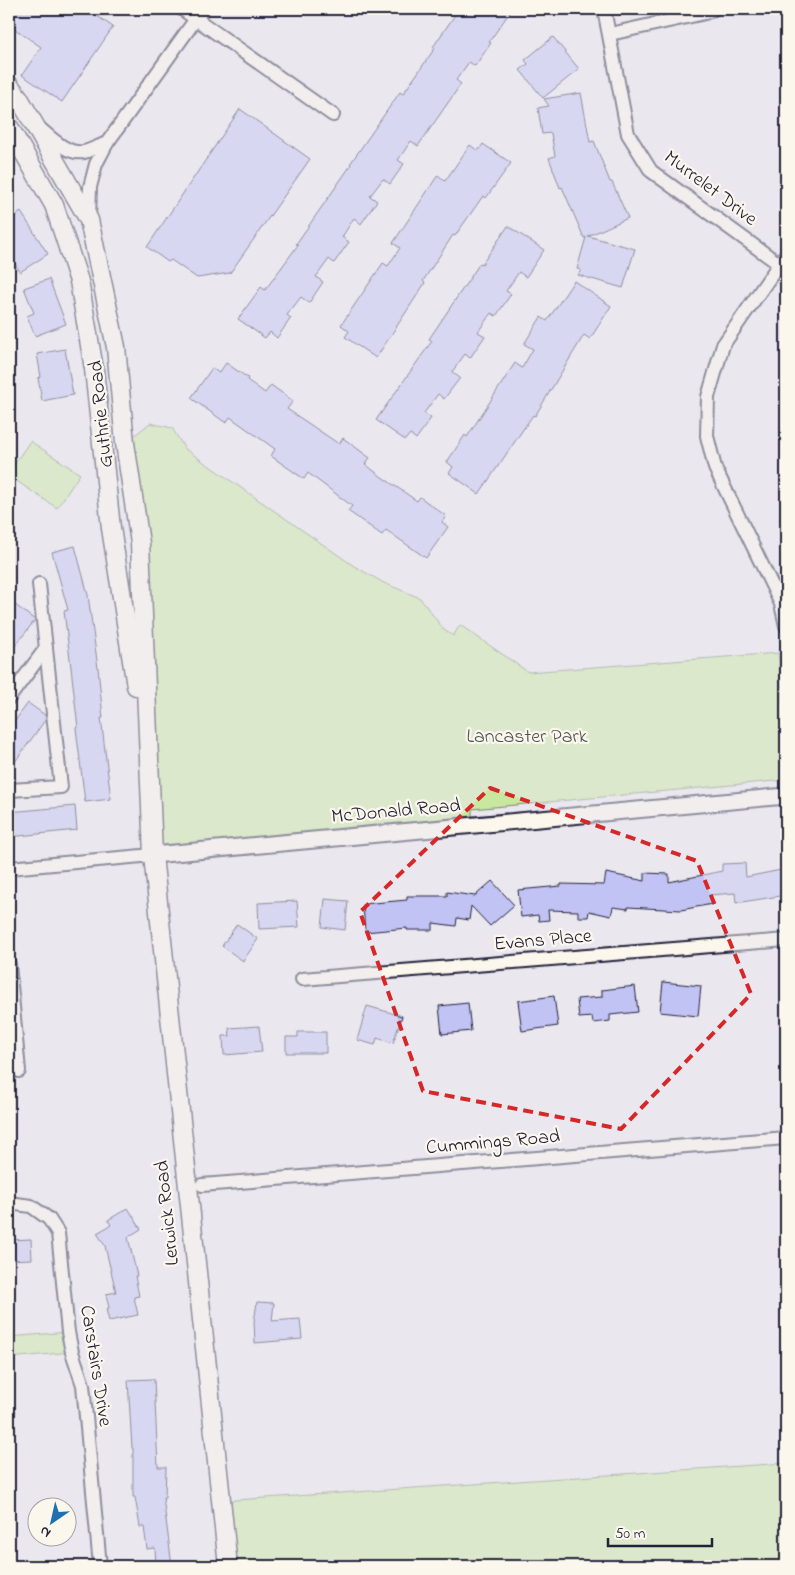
<svg xmlns="http://www.w3.org/2000/svg" width="795" height="1575" font-family="'Indie Flower',sans-serif">
<style>
.green{fill:#c9e89f;stroke:#76856d}
.building{fill:#c2c3f5;stroke:#22223b}
.lines{fill:none;stroke-linecap:round;stroke-linejoin:round}
.minor-casing{stroke:#22223b;stroke-width:16}
.tertiary-casing{stroke:#22223b;stroke-width:19}
.secondary-casing{stroke:#22223b;stroke-width:21}
.minor{stroke:#fbf7ec;stroke-width:12}
.tertiary{stroke:#fbf7ec;stroke-width:15}
.secondary{stroke:#fbf7ec;stroke-width:18}
.marked{fill:none;stroke:#d62828;stroke-width:4;stroke-dasharray:10 6;stroke-linejoin:round}
.labels{text-anchor:middle;dominant-baseline:central;stroke-width:4.5;stroke-linejoin:round;paint-order:stroke}
.street-label{font-size:20px;fill:#22223b;stroke:#fbf7ec}
.park-label{font-size:20px;fill:#4c5454;stroke:#fbf7ec}
</style>
<rect width="100%" height="100%" fill="#eae7ef"/>
<filter id="ink" filterUnits="userSpaceOnUse"><feTurbulence type="fractalNoise" baseFrequency=".02" numOctaves="2"/><feDisplacementMap in="SourceGraphic" scale="10" xChannelSelector="R" yChannelSelector="G"/><feConvolveMatrix kernelMatrix="1 2 1 2 8 2 1 2 1" color-interpolation-filters="sRGB"/></filter>
<g filter="url(#ink)">
<g class="green">
<polygon points="150,423 172,428 185,449 354,566 384,583 420,598 444,630 453,636 460,625 528,672 778,653 786,734 786,780 472,809 472,825 153,855 125,443"/>
<polygon points="30,441 80,474 57,508 9,476 9,472"/>
<polygon points="68,1332 72,1352 9,1358 9,1337"/>
<polygon points="786,1463 786,1566 228,1566 221,1501"/>
</g>
<g class="building">
<polygon points="9,9 87,9 113,27 62,102 22,75 41,47 9,25"/>
<polygon points="459,9 512,9 489,42 491,43 475,66 469,62 456,80 461,84 418,146 411,141 398,160 404,164 390,184 383,179 370,196 377,201 361,224 354,218 342,237 349,242 334,263 329,259 316,277 323,282 309,303 301,297 287,315 291,318 277,338 270,332 265,338 238,319 261,287 265,290 298,245 296,244 351,165 350,164 400,92 403,94 435,48 433,47"/>
<polygon points="553,37 579,69 543,98 520,70 528,64 525,60"/>
<polygon points="581,93 590,142 594,141 610,182 612,182 628,218 588,236 635,249 623,288 578,275 581,270 577,269 586,237 584,238 562,187 560,188 549,158 555,156 551,133 542,134 538,108 549,106 544,99"/>
<polygon points="240,109 310,159 230,273 197,278 171,260 168,262 147,247"/>
<polygon points="483,144 511,163 486,198 483,196 455,236 453,235 423,281 425,283 376,358 345,337 349,331 341,325 383,263 388,266 400,248 393,243 438,175 445,181 470,145 478,151"/>
<polygon points="21,212 48,254 20,272 9,254 9,252 13,249 9,242 9,220"/>
<polygon points="508,226 544,250 526,277 519,272 506,291 511,294 496,316 491,313 478,332 485,336 470,358 465,354 452,372 460,378 444,399 438,394 424,413 431,418 416,439 410,434 405,440 376,420 432,341 429,339 480,263 482,264"/>
<polygon points="49,279 66,324 35,336 27,316 34,313 24,288"/>
<polygon points="574,281 611,306 590,339 584,335 535,416 533,415 479,494 449,473 453,467 447,462 465,435 467,437 515,363 522,368 533,349 524,344 541,317 547,321"/>
<polygon points="65,349 73,395 42,401 38,378 41,377 37,354"/>
<polygon points="226,363 248,378 247,380 265,393 271,385 293,401 287,409 339,444 343,438 370,458 365,464 382,477 417,501 420,497 446,516 442,522 448,527 426,558 386,530 382,535 348,511 352,506 308,473 304,479 271,456 275,449 230,417 226,423 191,398 212,368 219,373"/>
<polygon points="75,546 88,595 98,668 103,718 101,718 111,799 85,802 76,728 78,728 70,659 64,611 68,610 52,552"/>
<polygon points="14,604 35,620 9,654 9,611"/>
<polygon points="28,703 45,715 46,719 9,770 9,729"/>
<polygon points="75,806 77,830 9,837 9,812"/>
<polygon points="745,863 746,877 786,869 786,895 736,903 735,893 710,895 712,904 681,910 628,907 628,909 613,907 611,916 589,911 588,917 578,917 578,911 548,910 549,920 539,921 538,915 521,917 518,890 561,886 561,884 604,885 606,873 645,881 645,873 669,874 669,882 722,871 722,864"/>
<polygon points="492,881 514,905 490,926 471,906 469,920 457,918 456,926 433,923 433,930 407,930 407,928 365,932 363,904 407,900 407,896 447,896 447,892 475,896"/>
<polygon points="325,899 348,901 345,930 322,927"/>
<polygon points="297,901 299,927 259,929 258,903"/>
<polygon points="237,924 258,939 243,961 222,946"/>
<polygon points="663,982 701,986 698,1016 660,1012"/>
<polygon points="635,986 638,1012 610,1015 610,1021 593,1023 592,1017 579,1018 577,999 602,997 602,990"/>
<polygon points="554,996 558,1026 522,1031 518,1001"/>
<polygon points="468,1003 471,1031 442,1034 439,1006"/>
<polygon points="367,1006 402,1016 393,1043 377,1038 375,1045 357,1040"/>
<polygon points="259,1026 262,1052 224,1055 223,1036 230,1036 229,1028"/>
<polygon points="298,1032 326,1032 326,1053 286,1053 286,1037 298,1037"/>
<polygon points="128,1208 141,1229 128,1237 137,1276 135,1276 139,1296 134,1297 138,1315 109,1321 106,1309 109,1308 106,1294 116,1292 105,1246 97,1233 111,1225 108,1220"/>
<polygon points="31,1239 32,1259 9,1260 9,1240"/>
<polygon points="257,1302 274,1303 272,1321 300,1319 302,1339 255,1343 254,1322"/>
<polygon points="154,1379 158,1467 166,1467 165,1497 163,1497 172,1566 156,1566 155,1548 147,1549 144,1527 140,1527 135,1497 133,1497 133,1448 132,1448 128,1380"/>
</g>
<g class="lines">
<defs>
<g id="minor">
<polyline points="182,9 333,115"/>
<polyline points="604,9 628,134 651,171 786,269"/>
<polyline points="610,34 705,13 714,9"/>
<path d="M38,127C50,137 67,155 84,152C91,150 99,146 107,143"/>
<polyline points="89,220 90,187 96,164 107,143 203,9"/>
<polyline points="786,254 723,345 708,397 707,436 715,468 781,604 786,626"/>
<polyline points="9,698 46,648"/>
<polyline points="9,790 61,787 39,584"/>
<polyline points="9,868 153,855"/>
<polyline points="9,964 19,1071"/>
<polyline points="302,979 786,940"/>
<polyline points="202,1185 786,1138"/>
<polyline points="9,1203 31,1206 49,1219 58,1233 68,1332 72,1352 83,1385 100,1566"/>
</g>
<polyline id="tertiary" points="153,855 786,796"/>
<g id="secondary">
<polyline points="9,85 19,98 89,220 116,347 125,443 140,543 153,855 228,1566"/>
<polyline points="9,127 54,205 79,281 94,369 111,528 136,686"/>
</g>
</defs>
<use href="#minor" class="minor-casing"/>
<use href="#tertiary" class="tertiary-casing"/>
<use href="#secondary" class="secondary-casing"/>
<use href="#minor" class="minor"/>
<use href="#tertiary" class="tertiary"/>
<use href="#secondary" class="secondary"/>
</g>
</g>
<path d="M0 0H795V1575H0ZM490,788L697,861L751,994L621,1129L423,1091L360,912Z" fill="#eae7ef" fill-opacity=".55" fill-rule="evenodd"/>
<path class="marked" d="M490,788L697,861L751,994L621,1129L423,1091L360,912Z"/>
<g class="labels">
<g class="street-label">
<text transform="translate(710 189) rotate(37)">Murrelet Drive</text>
<text transform="translate(102 414) rotate(-96)">Guthrie Road</text>
<text transform="translate(396 812) rotate(-5)">McDonald Road</text>
<text transform="translate(543 941) rotate(-5)">Evans Place</text>
<text transform="translate(493 1143) rotate(-5)">Cummings Road</text>
<text transform="translate(168 1213) rotate(-96)">Lerwick Road</text>
<text transform="translate(95 1366) rotate(81)">Carstairs Drive</text>
</g>
<g class="park-label">
<text x="527" y="737">Lancaster Park</text>
</g>
</g>
<rect width="795" height="1575" fill="none" stroke="#fbf7ec" stroke-width="30"/>
<rect x="15" y="15" width="765" height="1545" fill="none" stroke="#22223b" stroke-width="2" filter="url(#ink)"/>
<g transform="translate(52 1522) rotate(214)"><circle r="24" fill="#fbf7ec" stroke="#a4a2a5"/>
<path d="M0-4L9 19L0 12L-9 19Z" fill="#1f6fb2"/>
<text y="-8" font-size="14" font-weight="bold" text-anchor="middle" fill="#22223b">N</text>
</g>
<path d="M608 1538v8h104v-8" fill="none" stroke="#22223b" stroke-width="2.5"/>
<text x="615" y="1538" font-size="15" fill="#22223b" stroke="#fbf7ec" stroke-width="4" paint-order="stroke">50 m</text>
</svg>
